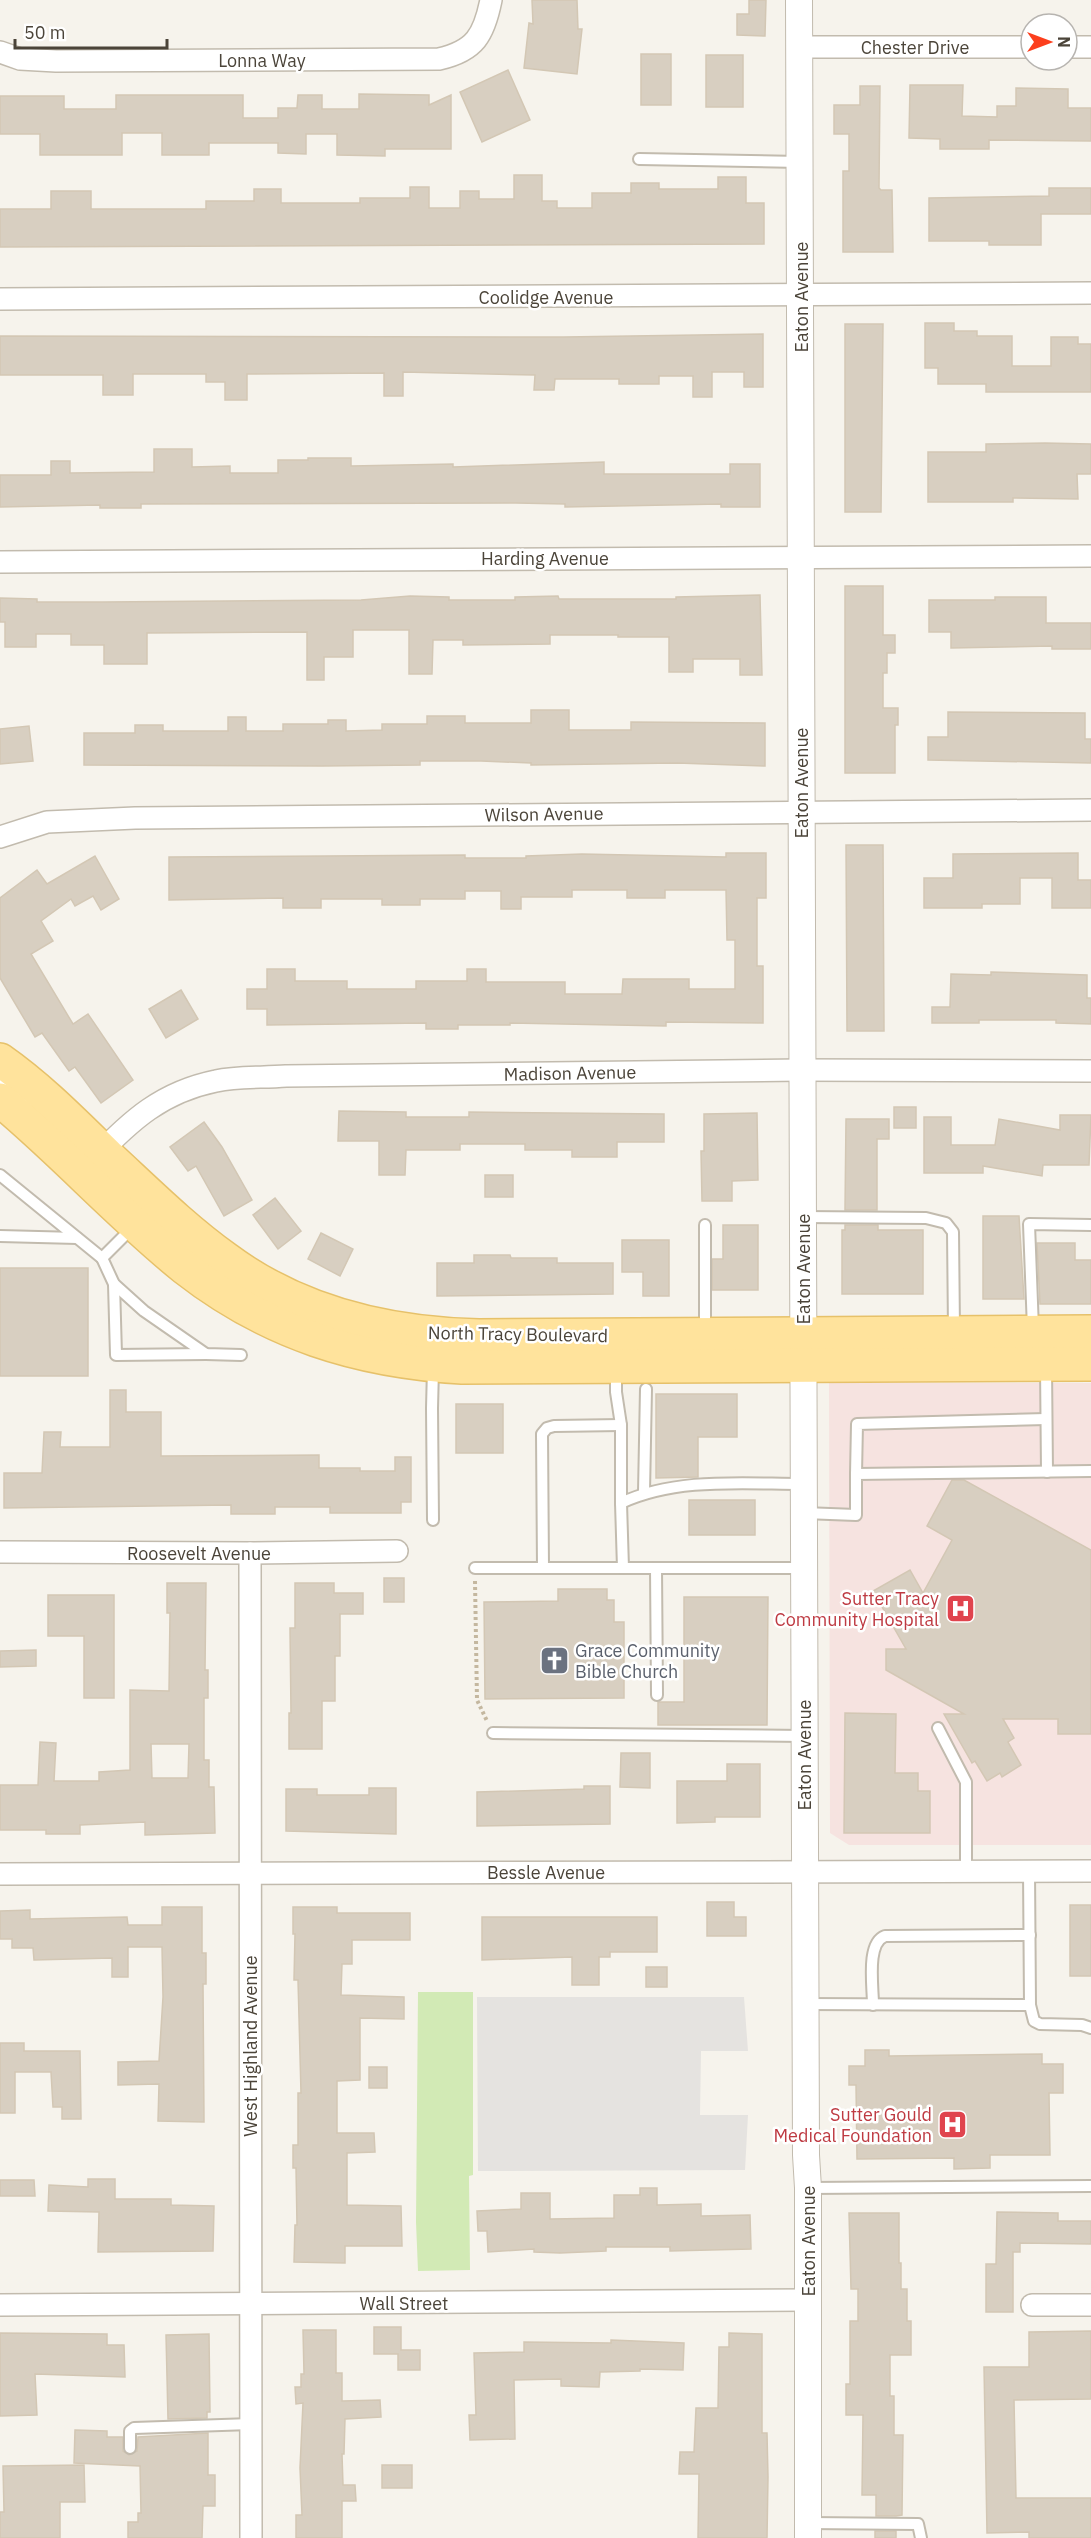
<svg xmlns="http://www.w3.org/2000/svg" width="1091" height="2538" font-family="'IBM Plex Sans',sans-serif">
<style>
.medical{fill:#f6e3e0}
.grass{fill:#d2eab5}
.parking{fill:#e5e3e0}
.building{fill:#d8cfc1;stroke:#d3c7b4;stroke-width:1.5;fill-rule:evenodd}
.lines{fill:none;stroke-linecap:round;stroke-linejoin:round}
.service-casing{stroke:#c2bbae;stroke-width:14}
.minor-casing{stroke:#c2bbae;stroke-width:24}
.tertiary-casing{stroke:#c2bbae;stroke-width:28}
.primary-casing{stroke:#e6c16a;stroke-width:36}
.path{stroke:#c4b79f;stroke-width:4;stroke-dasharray:3 3;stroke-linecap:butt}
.service{stroke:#fff;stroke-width:10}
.minor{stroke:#fff;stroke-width:21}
.tertiary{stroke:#fff;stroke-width:26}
.primary{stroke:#ffe39c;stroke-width:33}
.labels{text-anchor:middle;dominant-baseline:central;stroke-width:5;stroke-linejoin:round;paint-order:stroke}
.street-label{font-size:18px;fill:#4b4439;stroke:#fff}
.health-label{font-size:18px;fill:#be3a42;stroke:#fff;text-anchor:end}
.worship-label{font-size:18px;fill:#5b616d;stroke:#fff;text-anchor:start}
</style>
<rect width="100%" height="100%" fill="#f6f3ec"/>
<polygon class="medical" points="829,1383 1091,1383 1091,1845 849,1845 830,1833"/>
<polygon class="grass" points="418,1992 473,1992 473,2175 469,2176 470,2270 418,2271 416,2222"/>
<polygon class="parking" points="477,1997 744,1997 748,2051 701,2051 700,2115 748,2115 745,2170 478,2171"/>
<g class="building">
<polygon points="532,0 577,0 578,29 582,29 577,74 524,68 529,23 533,24"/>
<polygon points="749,0 766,0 765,36 737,35 737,14 749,14"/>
<rect x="641" y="54" width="30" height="51"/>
<rect x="706" y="55" width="37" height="52"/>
<polygon points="508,70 530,120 482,142 460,92"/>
<polygon points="910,85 963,85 962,116 997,117 997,106 1016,106 1016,88 1068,89 1068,108 1091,108 1091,141 989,140 989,149 940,149 940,139 909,138"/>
<polygon points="860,86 880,86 879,188 881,190 892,190 893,252 843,252 843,171 849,171 849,134 834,134 834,105 860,105"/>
<polygon points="359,94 429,95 429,105 451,95 451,149 385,149 385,156 337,155 337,134 306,134 306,154 278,153 278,143 209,143 209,155 162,155 162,133 122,133 122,155 40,155 40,134 0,134 0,96 64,96 64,109 116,109 116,95 243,95 243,118 278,118 278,108 297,108 298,95 322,95 322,109 359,109"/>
<polygon points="514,175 542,175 542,201 557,201 557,208 592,208 592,193 631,193 631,183 659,183 659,189 718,189 718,177 746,177 746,203 764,203 764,244 0,247 0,209 51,209 51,191 91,191 91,209 206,209 206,201 254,201 254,189 281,189 281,203 360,203 360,198 410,198 410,187 429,187 429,208 460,208 460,191 479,191 479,199 514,199"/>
<polygon points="1049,188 1091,188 1091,214 1041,214 1041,245 989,245 989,241 929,241 929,198 1049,196"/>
<polygon points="925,323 954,323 954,331 977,331 977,336 1012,336 1012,366 1051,366 1051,337 1078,337 1078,344 1091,344 1091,392 986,392 986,384 938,384 938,368 925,368"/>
<polygon points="845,324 883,324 881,512 845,512"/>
<polygon points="763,334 763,387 744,387 744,372 712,372 712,397 693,397 693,376 659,376 659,384 619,384 619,379 555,379 554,390 534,390 535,375 403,372 403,396 384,396 384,373 247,374 247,400 225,400 225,382 206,382 206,374 133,374 133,395 103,395 103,375 0,375 0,336 564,337"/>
<polygon points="1045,443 1091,444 1091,474 1077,474 1078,499 1013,498 1013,502 928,502 928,452 986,452 986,444"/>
<polygon points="154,449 192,449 192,467 230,466 230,473 278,473 278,460 308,460 308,458 351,458 351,466 453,464 453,467 604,462 604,474 730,474 730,464 760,464 760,507 721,507 721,504 565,507 565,504 516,503 141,504 141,508 100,508 100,505 0,507 0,475 51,475 51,461 70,461 70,473 154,472"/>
<polygon points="845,586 883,586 883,635 895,635 895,653 887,653 887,673 883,673 883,708 898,708 898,725 895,725 895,773 845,773"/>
<polygon points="760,595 762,675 740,675 740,659 693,659 693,672 669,672 669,637 618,637 618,635 550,635 550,644 463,645 463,640 433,640 432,674 409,674 409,630 353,630 353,657 324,657 324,680 307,680 307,632 147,633 147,664 104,664 104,645 71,645 71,634 36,634 36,647 5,647 5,622 0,622 0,598 37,599 37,602 103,602 361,600 410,596 449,597 449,600 515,600 515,597 558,596 559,599 676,599 676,597"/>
<polygon points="995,597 1046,597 1046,623 1091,623 1091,649 1052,649 1052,646 951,648 951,632 929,632 929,600 995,600"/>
<polygon points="531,710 569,710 569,730 631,730 631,722 765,723 765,766 677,763 531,765 531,763 481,761 420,761 420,765 322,766 84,765 84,733 135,733 135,725 163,725 163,731 228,731 228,717 246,717 246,731 283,731 283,724 328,724 328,720 346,720 346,731 382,730 382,724 427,724 427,716 465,716 465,723 531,723"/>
<polygon points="948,712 1085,713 1085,739 1091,739 1091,763 928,760 928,737 948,737"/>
<polygon points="29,726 33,761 0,764 0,729"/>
<polygon points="846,845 883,845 884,1031 847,1031"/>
<polygon points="726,853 766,853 766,898 757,898 757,966 763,966 763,1023 666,1022 666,1026 510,1023 510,1025 458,1025 458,1029 426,1029 426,1023 267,1025 267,1009 247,1009 247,989 267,989 267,969 295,969 295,981 347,981 347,989 416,989 416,981 467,981 467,969 486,969 486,982 565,982 565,994 622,994 623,979 689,979 689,989 735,989 735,940 727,940 726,890 665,890 665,898 627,898 627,890 572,890 572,897 521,897 521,909 501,909 501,891 465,891 465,899 420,899 420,905 382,905 382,899 321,899 321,908 283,908 283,898 169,900 169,857 465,855 465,858 526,858 526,856 582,854 726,857"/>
<polygon points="1078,853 1078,880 1091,880 1091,908 1052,908 1052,878 1020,878 1020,904 982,904 982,908 924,908 924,878 953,878 953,854"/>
<polygon points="95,856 119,899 101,910 93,896 75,906 71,899 41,921 53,941 31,954 73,1024 88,1014 133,1080 101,1103 75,1067 69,1071 42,1033 35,1037 0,978 0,898 37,870 47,884"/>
<polygon points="991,972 1087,975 1087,998 1091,998 1091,1024 1056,1023 1056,1020 979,1020 979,1023 932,1023 932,1007 950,1007 951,974 991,975"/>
<polygon points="181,990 198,1019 166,1038 149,1009"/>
<rect x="894" y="1107" width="22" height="21"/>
<polygon points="339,1111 406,1112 406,1117 469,1117 469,1112 664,1114 664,1142 617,1142 617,1157 572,1157 572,1150 525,1150 525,1144 460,1144 460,1150 406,1150 405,1175 379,1175 379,1141 338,1141"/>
<polygon points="757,1113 758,1180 732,1181 732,1201 702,1201 701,1151 704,1151 704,1114"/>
<polygon points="1060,1115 1091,1115 1089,1165 1043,1165 1042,1176 983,1166 983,1173 924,1173 924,1117 951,1117 951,1145 995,1145 999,1119 1060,1130"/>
<polygon points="846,1119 889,1119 889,1139 877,1139 877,1210 845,1210"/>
<polygon points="204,1122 222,1147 252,1200 224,1216 196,1166 188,1171 170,1147"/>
<rect x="485" y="1175" width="28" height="22"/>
<polygon points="275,1198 301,1231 278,1249 253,1215"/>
<polygon points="983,1216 1019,1216 1024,1299 983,1299"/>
<polygon points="723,1225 758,1225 758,1290 712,1290 712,1259 723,1259"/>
<polygon points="845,1225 878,1225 878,1230 923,1230 923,1294 842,1294 842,1230 845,1230"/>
<polygon points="321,1233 353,1249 340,1276 308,1259"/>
<polygon points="622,1240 669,1240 669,1296 643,1296 643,1272 622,1272"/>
<polygon points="1037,1243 1075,1243 1075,1260 1091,1260 1091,1304 1040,1304"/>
<polygon points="474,1255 510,1255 511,1258 557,1258 557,1263 613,1263 613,1294 437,1296 437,1263 474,1263"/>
<rect x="0" y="1268" width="88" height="108"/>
<polygon points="110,1390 126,1390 126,1412 161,1412 161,1456 319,1455 319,1468 360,1468 360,1471 395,1471 395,1457 411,1457 411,1502 401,1502 401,1513 330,1513 330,1507 275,1507 275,1514 231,1514 231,1505 4,1508 4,1473 42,1473 44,1432 61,1432 60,1447 110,1447"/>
<polygon points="656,1394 737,1394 737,1437 698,1437 698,1477 656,1478"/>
<rect x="456" y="1404" width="47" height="49"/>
<polygon points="952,1480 964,1480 1091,1550 1091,1734 1058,1734 1058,1719 1003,1719 1014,1738 1008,1742 1021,1765 1002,1777 1000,1773 987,1781 975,1761 972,1763 944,1714 964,1714 886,1670 886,1649 906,1649 873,1591 910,1570 923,1593 952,1540 927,1526"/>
<rect x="689" y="1500" width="66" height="35"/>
<rect x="384" y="1578" width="20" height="24"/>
<path d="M167,1583H206L205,1670H208V1698H204V1760H209V1787H214L215,1833L145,1835V1822L80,1825V1834H46V1830H0V1785H38L40,1742L56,1743L54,1781H99V1772L130,1770V1690L169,1691L170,1613H167ZM151,1744H189L188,1778H152Z"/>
<polygon points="295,1583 334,1583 334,1593 363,1593 363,1614 340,1614 340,1656 335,1656 335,1701 322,1701 322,1749 289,1749 289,1713 291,1713 290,1628 295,1628"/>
<polygon points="558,1589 607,1589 607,1600 614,1600 614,1622 624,1622 624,1698 485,1699 484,1602 558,1601"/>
<polygon points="48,1595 114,1595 114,1698 84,1698 84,1636 48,1636"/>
<polygon points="684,1597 768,1597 767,1725 658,1725 658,1702 684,1702"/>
<polygon points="36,1650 36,1666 0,1667 0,1651"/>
<polygon points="845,1713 896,1714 895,1773 918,1773 918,1791 930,1791 930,1833 844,1833"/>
<polygon points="621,1753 650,1753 650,1788 620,1787"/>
<polygon points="727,1764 760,1764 760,1817 715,1817 715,1822 677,1823 677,1781 727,1781"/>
<polygon points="584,1786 610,1786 610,1824 477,1826 477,1792 584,1789"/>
<polygon points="369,1788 396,1788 396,1834 286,1831 286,1789 317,1789 317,1795 369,1795"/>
<polygon points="707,1902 734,1902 734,1917 746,1917 746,1936 707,1936"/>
<rect x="1070" y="1905" width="21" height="71"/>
<polygon points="162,1907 202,1907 202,1953 206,1953 206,1984 203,1984 204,2122 158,2121 159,2084 118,2085 118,2062 159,2061 163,1997 162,1947 128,1947 128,1977 112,1977 112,1958 34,1960 33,1948 12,1948 12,1939 0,1939 0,1911 30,1910 30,1919 127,1917 128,1925 162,1925"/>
<polygon points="293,1907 337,1907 337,1913 410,1913 410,1940 352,1940 352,1964 342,1964 341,1995 404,1997 404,2019 360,2018 360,2080 337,2081 337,2133 374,2133 375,2152 347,2153 347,2205 401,2206 402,2246 345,2246 345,2263 294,2262 295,2225 297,2225 296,2168 293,2168 293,2145 298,2145 298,2093 301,2093 298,1980 294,1980 295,1934 293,1934"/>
<polygon points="482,1917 657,1917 657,1952 610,1952 610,1957 599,1957 599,1985 572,1985 572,1957 482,1960"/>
<rect x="646" y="1967" width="21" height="20"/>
<polygon points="0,2043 24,2043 24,2051 80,2051 81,2119 62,2119 62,2107 53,2107 51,2072 15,2072 15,2113 0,2113"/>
<polygon points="865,2050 889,2050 889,2056 1042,2054 1042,2064 1063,2064 1063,2093 1049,2093 1050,2155 990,2155 990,2168 954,2169 954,2158 857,2159 856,2085 849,2085 849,2066 865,2066"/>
<rect x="369" y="2067" width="18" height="21"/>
<polygon points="88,2179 115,2179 115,2199 171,2199 171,2205 214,2206 213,2251 98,2252 99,2212 48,2211 49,2185 88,2187"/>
<polygon points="0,2180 34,2180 35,2196 0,2196"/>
<polygon points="640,2188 657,2188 657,2205 701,2204 701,2216 750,2215 751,2249 670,2251 670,2247 606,2247 606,2251 560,2253 534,2252 534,2249 488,2252 487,2231 478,2231 477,2211 521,2209 521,2193 550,2193 550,2219 614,2218 614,2195 640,2195"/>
<polygon points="997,2212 1058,2213 1058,2221 1091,2221 1091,2244 1020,2243 1020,2252 1013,2252 1013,2312 986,2312 986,2264 996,2264"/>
<polygon points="849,2213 899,2213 899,2263 901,2263 901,2289 907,2289 907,2321 911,2321 911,2355 890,2355 890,2396 894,2396 894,2435 903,2435 902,2515 896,2516 876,2516 876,2495 862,2495 863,2415 846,2415 846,2384 850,2384 850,2321 858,2321 858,2289 851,2289"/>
<polygon points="374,2327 401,2327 401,2350 420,2350 420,2370 398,2370 398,2354 374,2354"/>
<polygon points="303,2330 336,2330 336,2373 342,2373 342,2401 380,2400 381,2417 345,2419 344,2454 342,2454 343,2485 355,2485 356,2501 342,2501 342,2538 296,2538 296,2515 302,2515 300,2468 303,2403 296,2404 295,2387 301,2387 301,2374 304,2374"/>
<polygon points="1091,2331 1091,2399 1014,2400 1016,2498 1091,2498 1091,2538 1029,2538 1029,2532 987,2533 984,2367 1029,2367 1029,2332"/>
<polygon points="0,2333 107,2334 107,2345 124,2345 125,2377 35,2374 37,2415 0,2416"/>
<polygon points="729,2333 762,2334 762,2433 767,2433 768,2477 767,2538 698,2538 699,2474 679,2474 680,2452 694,2452 696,2408 718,2408 719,2347 729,2347"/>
<polygon points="209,2334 210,2412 207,2412 207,2418 168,2419 166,2335"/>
<polygon points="611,2340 684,2343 683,2370 640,2369 640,2371 600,2372 599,2387 561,2386 561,2379 514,2380 515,2439 470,2440 469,2415 476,2415 474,2353 524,2352 524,2342 611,2343"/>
<polygon points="75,2430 107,2431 107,2437 123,2437 123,2451 129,2455 137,2451 138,2437 208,2433 208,2475 215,2475 215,2506 203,2506 202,2538 128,2538 128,2522 138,2522 138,2513 141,2513 140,2466 74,2463"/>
<polygon points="84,2465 85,2502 60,2502 60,2538 0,2538 0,2512 4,2512 3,2466"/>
<rect x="382" y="2465" width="30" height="23"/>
<rect x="875" y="2531" width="21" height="7"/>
</g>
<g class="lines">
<defs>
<g id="service">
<polyline points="639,159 800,162"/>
<polyline points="0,1175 102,1258"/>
<polyline points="803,1217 926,1218 946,1223 953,1232 954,1330"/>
<polyline points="705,1225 705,1330"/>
<polyline points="133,1227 102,1258 114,1284 144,1311 206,1354 241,1355"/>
<polyline points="0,1236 77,1238"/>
<polyline points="114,1284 116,1355 206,1354"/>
<polyline points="1033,1329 1029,1224 1091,1225"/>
<polyline points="1046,1367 1047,1472"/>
<polyline points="616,1370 616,1392 621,1425 621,1503"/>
<polyline points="856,1474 857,1424 1046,1419"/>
<polyline points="644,1492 646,1389"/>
<polyline points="804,1513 856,1515 856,1474 1091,1471"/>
<polyline points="433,1520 432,1408 433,1368"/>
<polyline points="543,1567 542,1434 547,1428 554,1426 621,1425"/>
<polyline points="475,1568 803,1568"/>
<path d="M623,1568L621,1503C677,1477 743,1484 804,1484"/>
<polyline points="656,1568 657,1695"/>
<polyline points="938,1728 966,1782 966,1871"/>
<polyline points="493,1733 804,1736"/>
<polyline points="806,2004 1030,2005 1029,1870"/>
<path d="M873,2005C873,1986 866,1943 885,1936L1030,1935"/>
<polyline points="1030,2005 1034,2021 1040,2024 1082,2025 1091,2028"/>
<polyline points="808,2188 1091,2186"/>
<polyline points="130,2448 130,2431 134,2428 251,2424"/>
<polyline points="808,2523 918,2524 921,2538"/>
</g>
<g id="minor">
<polyline points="799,47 1031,47"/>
<polyline points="1067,47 1091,47"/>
<path d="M0,52L20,59L56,61L439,59C475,51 484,35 491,0"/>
<polyline points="0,299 1091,293"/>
<polyline points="0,562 1091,556"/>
<polyline points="0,837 47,822 135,818 1091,810"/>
<polyline points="0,1081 16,1090 32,1095"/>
<path d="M94,1159C131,1120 162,1092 216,1081C238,1076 263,1078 286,1076L801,1070L1091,1071"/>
<polyline points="0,1552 250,1553 397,1551"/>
<polyline points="250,1553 251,2538"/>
<polyline points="0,1874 1091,1871"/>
<polyline points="0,2305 808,2300"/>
<polyline points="1032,2305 1091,2305"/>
</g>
<polyline id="tertiary" points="799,0 806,2155 808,2188 808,2538"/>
<g id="primary">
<path d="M0,1060C40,1088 74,1123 109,1157C147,1192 184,1229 226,1259C299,1313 389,1334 479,1336L1091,1332"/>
<path d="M0,1100C64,1153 120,1216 185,1268C268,1333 358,1361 462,1367L1091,1364"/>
</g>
</defs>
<use href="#service" class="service-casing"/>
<use href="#minor" class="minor-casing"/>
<use href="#tertiary" class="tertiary-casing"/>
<use href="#primary" class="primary-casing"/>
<polyline class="path" points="475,1581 477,1700 487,1721"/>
<use href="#service" class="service"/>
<use href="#minor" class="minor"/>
<use href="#tertiary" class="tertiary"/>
<use href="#primary" class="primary"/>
</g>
<defs>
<symbol id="hospital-square" viewBox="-11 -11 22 22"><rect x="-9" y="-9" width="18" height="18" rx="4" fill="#e0444e" stroke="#fff"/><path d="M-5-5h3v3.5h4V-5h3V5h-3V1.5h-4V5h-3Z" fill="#fff"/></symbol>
<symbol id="church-square" viewBox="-11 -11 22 22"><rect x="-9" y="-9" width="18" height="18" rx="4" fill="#6b7280" stroke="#fff"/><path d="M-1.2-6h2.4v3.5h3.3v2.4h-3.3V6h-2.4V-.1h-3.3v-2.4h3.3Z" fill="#fff"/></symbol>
</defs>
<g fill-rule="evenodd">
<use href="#hospital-square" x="944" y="1592" width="33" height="33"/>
<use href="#church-square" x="538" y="1644" width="33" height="33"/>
<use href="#hospital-square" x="936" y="2108" width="33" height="33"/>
</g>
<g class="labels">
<g class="street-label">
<text x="915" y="47">Chester Drive</text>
<text x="262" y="60">Lonna Way</text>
<text x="546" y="297">Coolidge Avenue</text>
<text transform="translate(801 297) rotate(-90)">Eaton Avenue</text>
<text x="545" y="558">Harding Avenue</text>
<text transform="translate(801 783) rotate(-90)">Eaton Avenue</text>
<text transform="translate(544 814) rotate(-1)">Wilson Avenue</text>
<text transform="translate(570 1073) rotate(-1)">Madison Avenue</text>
<text transform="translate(803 1269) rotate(-90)">Eaton Avenue</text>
<text transform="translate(518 1334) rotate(1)">North Tracy Boulevard</text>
<text x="199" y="1553">Roosevelt Avenue</text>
<text transform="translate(804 1755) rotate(-90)">Eaton Avenue</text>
<text x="546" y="1872">Bessle Avenue</text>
<text transform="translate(250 2046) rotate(-90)">West Highland Avenue</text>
<text transform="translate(808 2241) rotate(-90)">Eaton Avenue</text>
<text x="404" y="2303">Wall Street</text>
</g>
<g class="health-label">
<text x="939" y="1598">Sutter Tracy<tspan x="939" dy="21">Community Hospital</tspan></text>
<text x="932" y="2114">Sutter Gould<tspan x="932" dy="21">Medical Foundation</tspan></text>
</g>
<g class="worship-label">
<text x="575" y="1650">Grace Community<tspan x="575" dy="21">Bible Church</tspan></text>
</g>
</g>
<g transform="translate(1049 42) rotate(90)"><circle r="28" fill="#ffffff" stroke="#b7b4b0" stroke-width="1.5"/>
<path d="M0-4.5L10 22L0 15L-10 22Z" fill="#fc3f1d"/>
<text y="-9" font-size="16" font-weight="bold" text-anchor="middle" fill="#4b4439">N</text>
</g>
<path d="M15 39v9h152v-9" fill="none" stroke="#4b4439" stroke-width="3"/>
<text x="24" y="39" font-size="18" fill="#4b4439" stroke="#ffffff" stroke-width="4.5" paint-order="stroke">50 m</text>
</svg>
